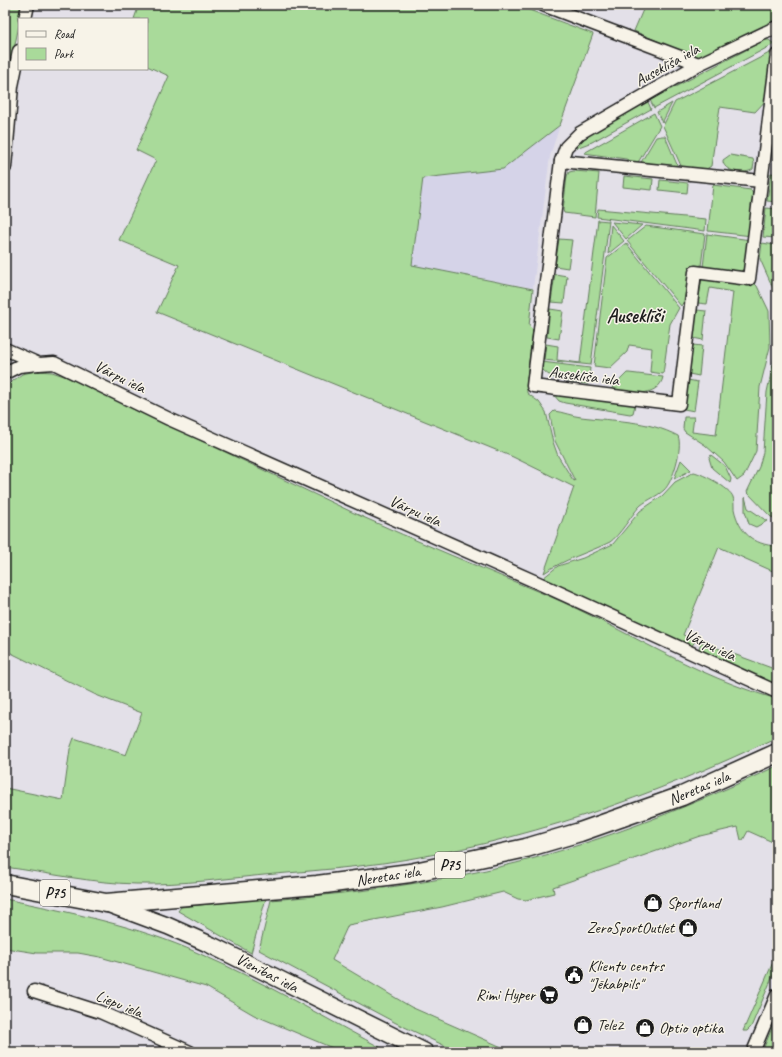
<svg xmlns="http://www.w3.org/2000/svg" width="782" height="1057" font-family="Caveat,sans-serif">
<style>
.built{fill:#d5d3e8}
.green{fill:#a9da9a;stroke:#627b5b}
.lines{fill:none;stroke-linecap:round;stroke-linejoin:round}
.street-casing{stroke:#1c1c1c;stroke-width:15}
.secondary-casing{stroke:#1c1c1c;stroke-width:19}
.primary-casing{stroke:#1c1c1c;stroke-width:21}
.street{stroke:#f7f3e8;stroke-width:12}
.secondary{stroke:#f7f3e8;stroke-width:16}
.primary{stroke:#f7f3e8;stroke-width:18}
.labels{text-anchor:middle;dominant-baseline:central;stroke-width:3;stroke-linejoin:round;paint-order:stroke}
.shield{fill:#f7f3e8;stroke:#5e5c59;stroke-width:1}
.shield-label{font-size:15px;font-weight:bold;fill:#1c1c1c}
.street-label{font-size:16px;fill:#1c1c1c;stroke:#f7f3e8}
.poi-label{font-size:16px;fill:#1c1c1c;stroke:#f7f3e8;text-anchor:start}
.district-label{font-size:20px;font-weight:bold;fill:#1c1c1c;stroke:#f7f3e8}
</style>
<rect width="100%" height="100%" fill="#e3e0e8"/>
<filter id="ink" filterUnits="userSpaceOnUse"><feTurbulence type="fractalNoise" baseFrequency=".025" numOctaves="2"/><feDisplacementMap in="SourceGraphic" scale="8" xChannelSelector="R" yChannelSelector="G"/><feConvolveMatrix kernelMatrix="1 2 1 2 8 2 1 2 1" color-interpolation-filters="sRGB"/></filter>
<g filter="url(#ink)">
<polygon class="built" points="560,125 550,156 533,288 412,266 423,178 504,167"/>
<g class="green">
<polygon points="5,5 23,5 8,79 5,104"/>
<path d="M139,5H516L593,34L560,125L503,169L423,178L412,265L533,289L529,326L533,330L527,377V393L539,402L546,412L553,442L558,456L573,480L575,481L555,441L550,415L554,411C563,412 572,416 581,417C613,421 648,420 678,436C683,447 673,482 664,490C658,496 643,502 639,507C631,516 619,536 610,542C588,553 564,559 544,573L574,487L513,457L157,312L179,265L119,240L156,160L136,150L169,76L147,66V19H134Z"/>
<polygon points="645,5 777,5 777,19 711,54 704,58 695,57 634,31"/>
<polygon points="765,40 769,40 774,44 654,108 650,100"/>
<polygon points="775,50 767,99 755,112 720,107 711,166 705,170 682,168 663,126 675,102"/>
<polygon points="648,102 651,109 592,142 576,148 574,143 579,139"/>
<polygon points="672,103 662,123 657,112"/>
<polygon points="654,113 660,126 637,164 626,159 584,153"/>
<polygon points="662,136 665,136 678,167 640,164 656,137"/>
<path d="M730,155L753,159L754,163L753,169C746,175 722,172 723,160Z"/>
<polygon points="574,171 599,173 595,217 564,213 563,210 567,176 569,172"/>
<polygon points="771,173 777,174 777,202 767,201"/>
<polygon points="624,176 653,179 652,190 623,187"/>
<polygon points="660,180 688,183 687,193 659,190"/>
<polygon points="713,185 751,190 754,196 752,236 708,231"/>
<polygon points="766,208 777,209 776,238 763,237"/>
<polygon points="598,209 706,219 705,231 597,217"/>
<polygon points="598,220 609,221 591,365 544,360 546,344 558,346 557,360 580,363"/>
<polygon points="612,222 642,225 626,239"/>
<polygon points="611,225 624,241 608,254"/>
<polygon points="646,226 705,234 701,266 689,271 684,301 681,306 627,241"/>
<path d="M707,234L751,240C749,250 749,266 740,272L703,267Z"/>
<polygon points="559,239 572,240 568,268 555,266"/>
<polygon points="626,243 679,308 670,324 663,374 650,372 652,348 629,345 627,352 610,368 594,366 607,258"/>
<polygon points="762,243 775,245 773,261 777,262 777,297 760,259"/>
<polygon points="555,274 567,276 564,303 551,302"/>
<polygon points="702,278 755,284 757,286 769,311 770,347 760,387 756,451 744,476 737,481 724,462 705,445 685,432 683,429 684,417 694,417 692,432 716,435 733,292 710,288 707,304 698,303"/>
<polygon points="550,309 563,311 559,339 547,337"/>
<polygon points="697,310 706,311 703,340 693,338"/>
<polygon points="693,345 702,346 699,376 689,374"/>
<polygon points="777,346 777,518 771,517 747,492 759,467 763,452 767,392"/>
<path d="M542,362L590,368L588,384C574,382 554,382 543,370Z"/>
<path d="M36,371L52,372L67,377C163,422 258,468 354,513C418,542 484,569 549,596C625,629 696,677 777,699V737C652,797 521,843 383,863C347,868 311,871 275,874C229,878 183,885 136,884C92,883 48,873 5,867V788L63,800L70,749L74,738L126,755L142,713L96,695L5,650V387L22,374Z"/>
<path d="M627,373H629L663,377C659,398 626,395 611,389Z"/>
<polygon points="688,380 698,382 694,411 684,409"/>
<polygon points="553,394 676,408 676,410 635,405 633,413 630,414 565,403 559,401"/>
<polygon points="711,455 725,466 731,479 730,483 712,468 709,458"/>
<polygon points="681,460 691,470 674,479"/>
<path d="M694,472C703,474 730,488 733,497C734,500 734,505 734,509C739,532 753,545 777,546V573L719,547L683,635L696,640L691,647L543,578L558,566L583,558L613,544L640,511L662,496L675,482Z"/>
<polygon points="745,497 748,508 767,521 756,527 749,524 745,511"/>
<polygon points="701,642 777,670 777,685 698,651"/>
<path d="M777,766V844L748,831L743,840H741L738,827L700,836L553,887L554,893L526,900L518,899L503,892L442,907L348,925L332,960L411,1007L513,1052H458L396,1023L259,950L271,900C354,893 436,883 516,863C607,840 693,805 777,766Z"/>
<polygon points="266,898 251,953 178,911 181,907"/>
<path d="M5,899C69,912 138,926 198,953C263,981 326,1019 389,1052H342L254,1015L206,987L100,957L78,953H37L5,948Z"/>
<polygon points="777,953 777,966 751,1027 747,1031 743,1031"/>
<polygon points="777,1016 776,1052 762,1052"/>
</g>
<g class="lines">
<defs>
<g id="street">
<polyline points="543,5 699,64"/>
<polyline points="25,19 28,5"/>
<polyline points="777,27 699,64 580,133 566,147 561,161 533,386 679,404 695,272 749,279 777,55"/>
<polyline points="561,161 761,181"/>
<polyline points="5,167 12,86 19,51"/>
<polyline points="5,349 39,364 54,363 169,419 534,581 777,692"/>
<polyline points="5,373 19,366 38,364"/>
<polyline points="34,991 100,1012 190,1052"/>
<polyline points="753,1052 777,995"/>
</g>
<polyline id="secondary" points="106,903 168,926 211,945 425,1052"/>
<polyline id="primary" points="5,884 106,903 317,885 410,873 526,848 580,832 682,796 777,753"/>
</defs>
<use href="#street" class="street-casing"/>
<use href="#secondary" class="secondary-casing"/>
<use href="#primary" class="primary-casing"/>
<use href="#street" class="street"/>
<use href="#secondary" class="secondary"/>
<use href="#primary" class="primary"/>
</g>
</g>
<defs>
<symbol id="shop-disc" viewBox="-11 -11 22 22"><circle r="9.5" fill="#1c1c1c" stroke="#f7f3e8"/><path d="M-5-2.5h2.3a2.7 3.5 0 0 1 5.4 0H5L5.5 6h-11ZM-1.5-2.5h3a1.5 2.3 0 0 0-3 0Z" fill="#fff"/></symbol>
<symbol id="civic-disc" viewBox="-11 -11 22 22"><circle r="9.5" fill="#1c1c1c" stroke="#f7f3e8"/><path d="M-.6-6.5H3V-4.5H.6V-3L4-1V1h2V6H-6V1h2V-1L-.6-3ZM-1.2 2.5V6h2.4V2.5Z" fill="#fff"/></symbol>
<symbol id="supermarket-disc" viewBox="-11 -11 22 22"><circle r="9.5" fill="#1c1c1c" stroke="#f7f3e8"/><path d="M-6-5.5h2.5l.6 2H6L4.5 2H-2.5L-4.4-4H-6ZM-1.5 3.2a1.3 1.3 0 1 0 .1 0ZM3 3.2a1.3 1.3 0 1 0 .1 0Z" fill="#fff"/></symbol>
</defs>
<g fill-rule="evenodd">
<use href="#shop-disc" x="642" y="892" width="22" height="22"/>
<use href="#shop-disc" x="677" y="917" width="22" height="22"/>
<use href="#civic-disc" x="563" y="964" width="22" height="22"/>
<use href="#supermarket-disc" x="538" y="984" width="22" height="22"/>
<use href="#shop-disc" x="572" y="1014" width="22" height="22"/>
<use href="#shop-disc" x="634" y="1017" width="22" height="22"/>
</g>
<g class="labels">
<g class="shield">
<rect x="435" y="852" width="30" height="26" rx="3"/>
<rect x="40" y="880" width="30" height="26" rx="3"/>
</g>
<g class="shield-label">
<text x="450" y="865">P75</text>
<text x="55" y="893">P75</text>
</g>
<g class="street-label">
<text transform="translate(667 65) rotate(-29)">Auseklīša iela</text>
<text transform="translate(584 376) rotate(7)">Auseklīša iela</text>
<text transform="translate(120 377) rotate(26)">Vārpu iela</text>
<text transform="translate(415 511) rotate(24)">Vārpu iela</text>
<text transform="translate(710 645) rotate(25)">Vārpu iela</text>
<text transform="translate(699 788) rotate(-23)">Neretas iela</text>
<text transform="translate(388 876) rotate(-9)">Neretas iela</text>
<text transform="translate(267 973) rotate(27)">Vienības iela</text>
<text transform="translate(119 1004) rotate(22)">Liepu iela</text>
</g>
<g class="poi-label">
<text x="667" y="903">Sportland</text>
<text x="674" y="928" text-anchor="end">ZeroSportOutlet</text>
<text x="588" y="966">Klientu centrs<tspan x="588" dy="18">"Jēkabpils"</tspan></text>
<text x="535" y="995" text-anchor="end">Rimi Hyper</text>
<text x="597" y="1025">Tele2</text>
<text x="659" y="1028">Optio optika</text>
</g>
<g class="district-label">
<text x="635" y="315">Auseklīši</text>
</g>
</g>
<rect width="782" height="1057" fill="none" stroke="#f7f3e8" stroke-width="20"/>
<rect x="10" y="10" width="762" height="1037" fill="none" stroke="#1c1c1c" stroke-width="1.5" filter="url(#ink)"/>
<rect x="18" y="18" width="130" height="52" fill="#f7f3e8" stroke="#9f9d96"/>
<rect x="26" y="31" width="20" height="6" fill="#f7f3e8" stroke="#9f9d96"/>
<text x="54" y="38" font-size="12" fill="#1c1c1c">Road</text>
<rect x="26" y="48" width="20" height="12" fill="#a9da9a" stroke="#9f9d96"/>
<text x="54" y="58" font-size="12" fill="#1c1c1c">Park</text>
</svg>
